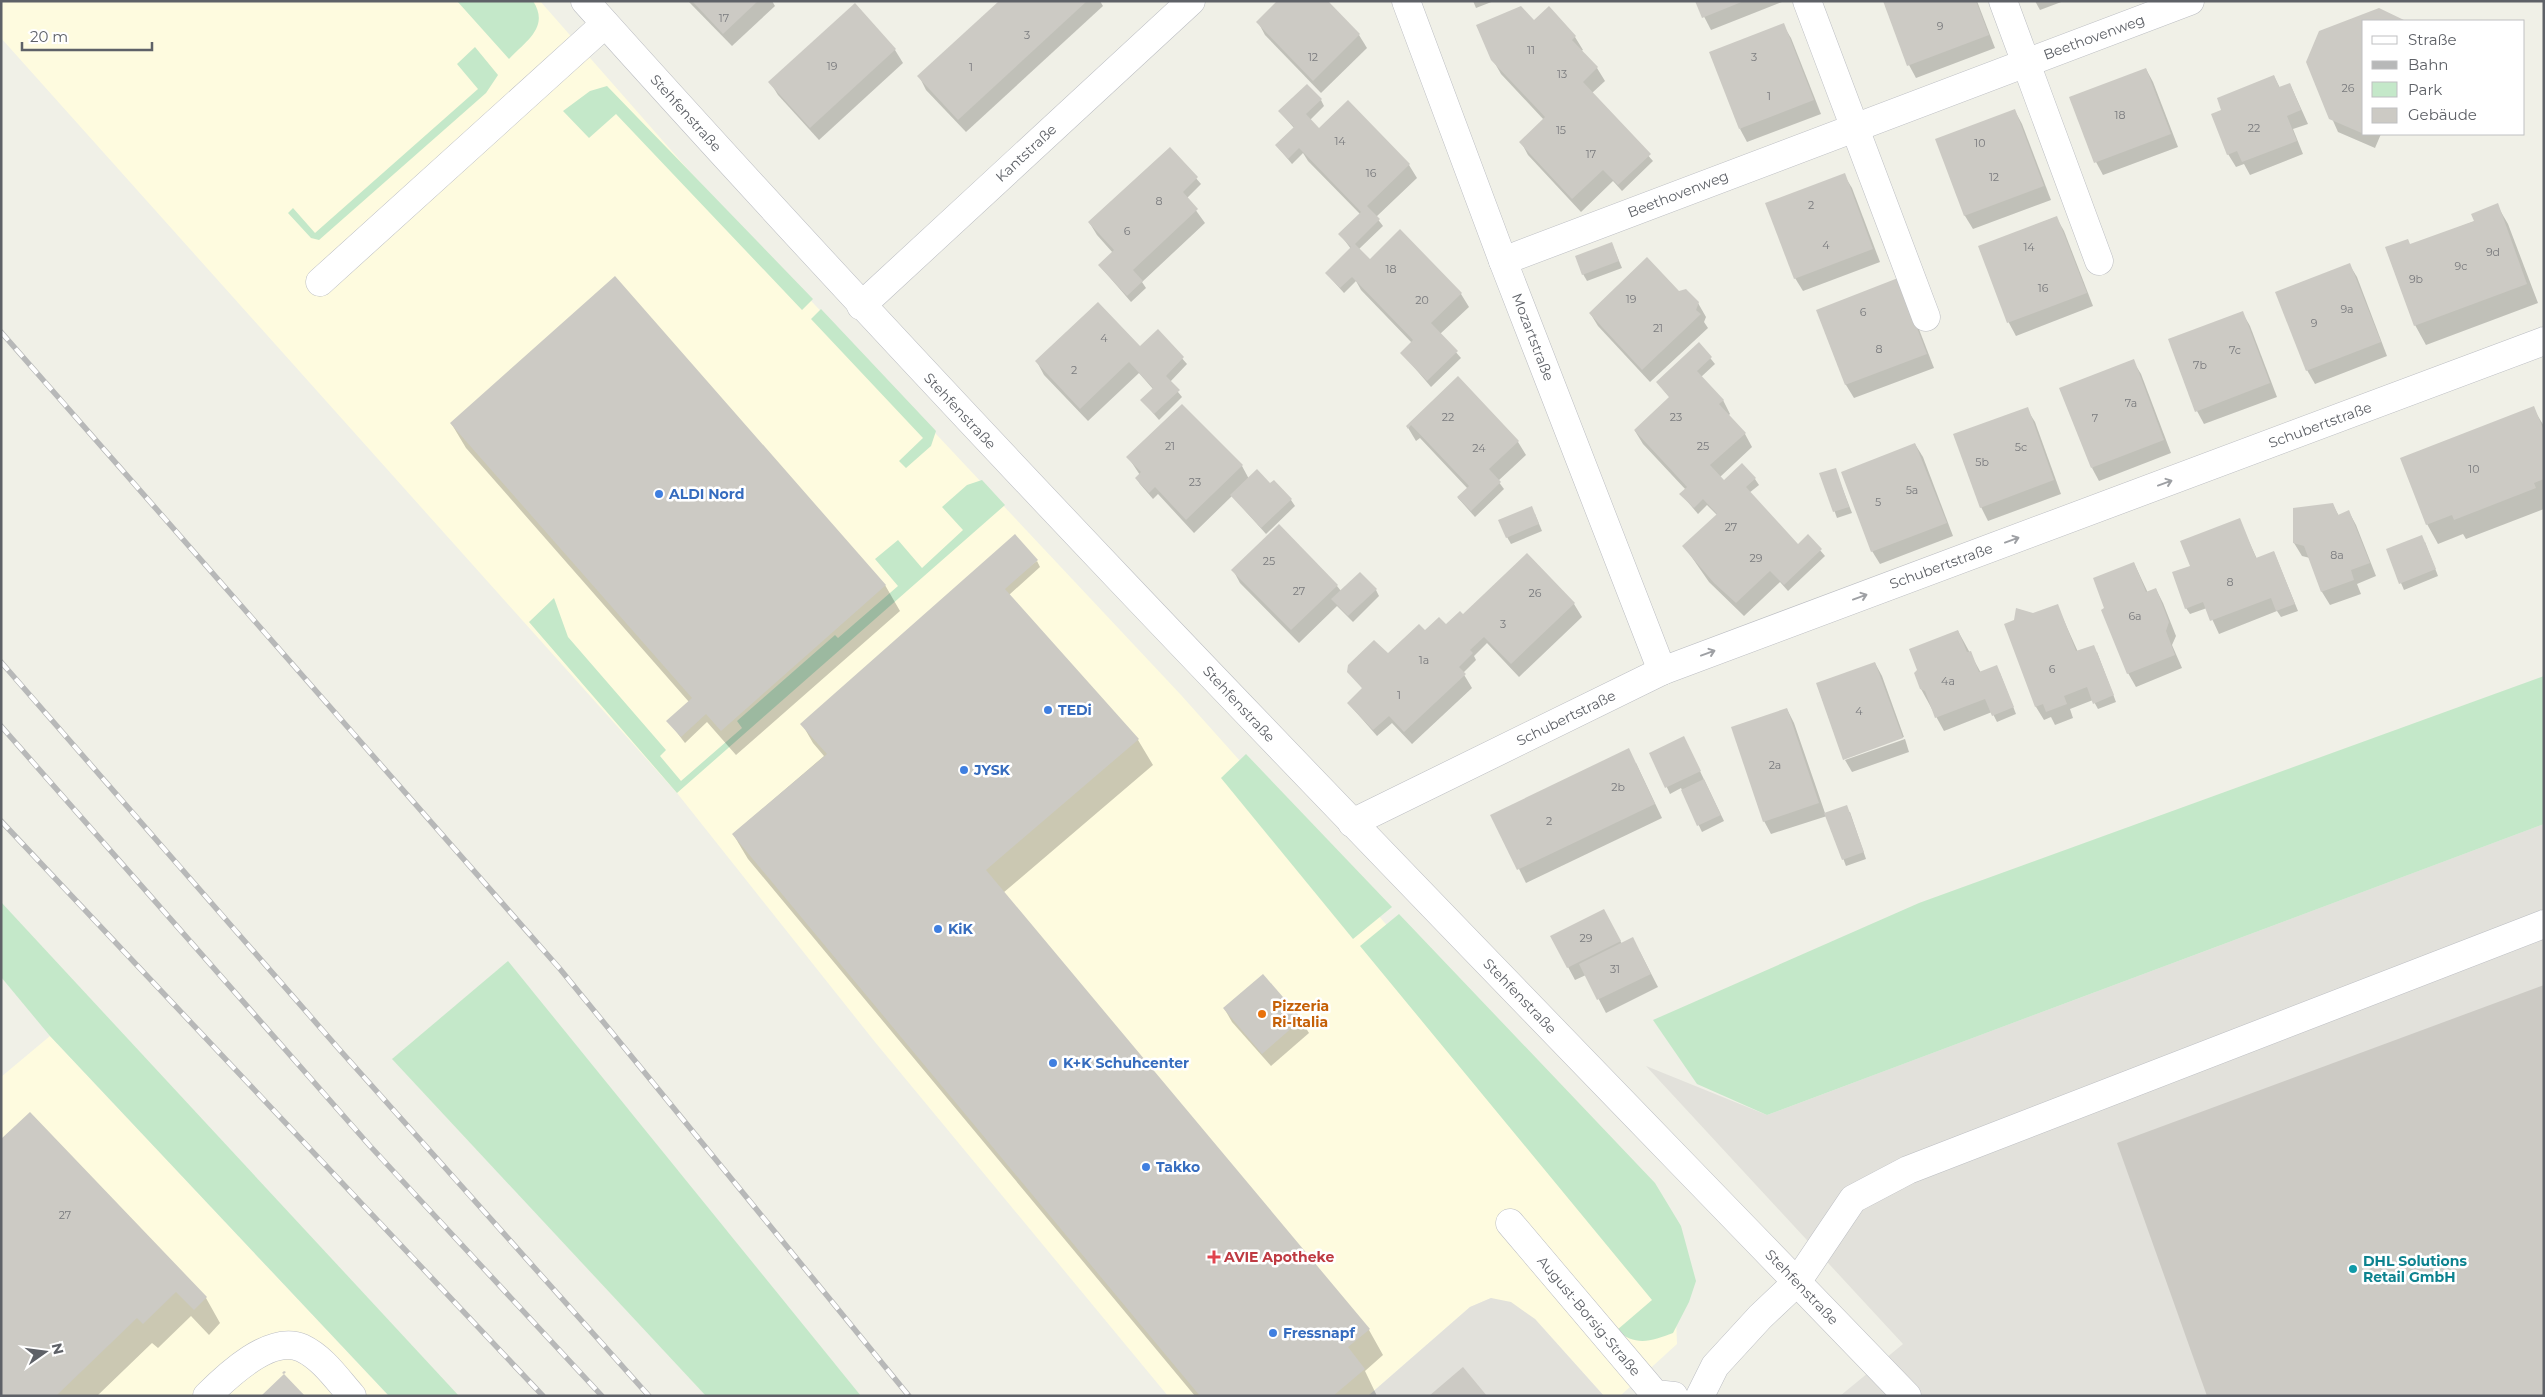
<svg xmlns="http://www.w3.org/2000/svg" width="2545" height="1397" font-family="Montserrat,sans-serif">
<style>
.commercial{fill:#fefbdf}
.industrial{fill:#e2e1db}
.green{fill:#c4e8c9}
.shadow{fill:#0003}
.building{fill:#cccac4}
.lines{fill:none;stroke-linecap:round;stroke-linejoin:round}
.minor-casing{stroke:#bbbdc2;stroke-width:29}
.minor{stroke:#fff;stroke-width:28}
.rail-casing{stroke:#b7b8b8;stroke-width:5.5}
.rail{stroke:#fff;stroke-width:4;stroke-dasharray:11;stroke-linecap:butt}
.oneway{stroke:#9ea0a4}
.shop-dot{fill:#3f7fe0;stroke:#fff;stroke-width:2}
.food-dot{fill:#e8710a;stroke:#fff;stroke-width:2}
.health-dot{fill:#e0444e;stroke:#fff;stroke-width:2}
.culture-dot{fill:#0f9aa8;stroke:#fff;stroke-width:2}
.labels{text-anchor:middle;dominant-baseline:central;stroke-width:5;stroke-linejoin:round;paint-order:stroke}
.number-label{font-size:11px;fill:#7a7b7e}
.street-label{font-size:14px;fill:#5e6167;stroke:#fff}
.shop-label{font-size:14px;font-weight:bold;fill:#366cbe;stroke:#fff;text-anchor:start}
.food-label{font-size:14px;font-weight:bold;fill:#c56008;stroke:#fff;text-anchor:start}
.health-label{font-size:14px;font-weight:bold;fill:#be3a42;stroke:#fff;text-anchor:start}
.culture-label{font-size:14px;font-weight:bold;fill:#0d838f;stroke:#fff;text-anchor:start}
</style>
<rect width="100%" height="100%" fill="#f0f0e7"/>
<g class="commercial">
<polygon points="1,1 540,1 692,174 1181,695 1656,1226 1675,1291 1677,1344 1620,1396 1604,1396 1535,1319 1491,1298 1470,1307 1368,1396 1168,1396 875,1042 677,793 1,38"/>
<polygon points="50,1036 389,1396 1,1396 1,1077"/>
</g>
<g class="industrial">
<polygon points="2544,824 2544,1396 1840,1396 1903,1344 1646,1066 1767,1115"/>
<polygon points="1491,1298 1511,1302 1535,1319 1604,1396 1368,1396 1470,1307"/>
</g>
<g class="green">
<path d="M457,1H533C550,27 526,41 509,59Z"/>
<polygon points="475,47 498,75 486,93 319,240 311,238 288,213 293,208 315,233 478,89 457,64"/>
<polygon points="607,86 813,299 802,310 616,114 589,138 563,111 590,91"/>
<polygon points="821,309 936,431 931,446 906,468 899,461 923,438 811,319"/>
<polygon points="982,480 1005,505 677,793 529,622 554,598 568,637 666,750 660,756 681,781 742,728 737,721 835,635 838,638 898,586 875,559 898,540 922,568 963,530 942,507 967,485"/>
<polygon points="2544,676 2544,824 1767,1115 1697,1084 1653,1020 1919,903"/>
<polygon points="1246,754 1392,907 1353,939 1221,778"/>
<polygon points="1,902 459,1396 389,1396 50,1036 1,977"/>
<path d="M1399,914L1655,1183L1681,1226L1696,1281L1689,1302L1673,1333C1652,1341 1635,1347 1617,1330L1652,1300L1360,946Z"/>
<polygon points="508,961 861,1396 706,1396 392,1059"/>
</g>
<g class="shadow">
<polygon points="688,1 772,1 775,6 732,46"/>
<polygon points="1000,1 1100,1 1103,6 966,132 926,90 919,76"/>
<polygon points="1326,1 1359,35 1367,48 1321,93 1265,35 1258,22"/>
<polygon points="1473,1 1494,1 1476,8"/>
<polygon points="1696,1 1782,1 1782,2 1711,30"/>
<polygon points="1885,1 1977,1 1995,48 1916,78 1909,65"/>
<polygon points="2035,1 2064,1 2040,10"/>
<polygon points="855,5 895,50 903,63 819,140 778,95 770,82"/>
<polygon points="1549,8 1575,37 1583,50 1581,51 1597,68 1605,81 1592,93 1653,161 1622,191 1613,181 1581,212 1528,155 1521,142 1544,120 1501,74 1493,60"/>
<polygon points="2379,10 2403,21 2364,21 2364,134 2381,134 2375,148 2338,132 2307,62"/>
<polygon points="1783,25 1791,38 1821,114 1747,142 1740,129"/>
<polygon points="2146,69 2153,82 2178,147 2103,175 2096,162"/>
<polygon points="2274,76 2280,88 2290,84 2308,124 2293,129 2303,154 2250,175 2244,164 2236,167 2228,154 2223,111"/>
<polygon points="1321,100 1324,106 1310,120 1319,130 1348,102 1409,165 1417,178 1376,217 1383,226 1359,249 1369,259 1461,294 1469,307 1440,334 1461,358 1431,387 1402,353 1412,343 1361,290 1356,281 1344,293 1326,273 1351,249 1340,234 1360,214 1308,161 1303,153 1292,164 1276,145 1294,128 1279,111"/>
<polygon points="2015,111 2022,124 2051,200 1973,229 1965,216 1937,140"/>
<polygon points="1170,148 1201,184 1187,198 1205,223 1142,282 1146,288 1131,302 1099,265 1113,253 1097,235 1089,222"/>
<polygon points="1844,175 1852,188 1880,262 1803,291 1795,278"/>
<polygon points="2497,205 2508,224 2538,303 2426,345 2415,325 2410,246 2475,221"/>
<polygon points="2056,217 2064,231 2093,306 2016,336 2009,323 1979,247"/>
<polygon points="1612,244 1622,268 1587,281 1583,274"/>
<polygon points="2349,264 2357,277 2387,356 2315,384 2307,370"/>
<polygon points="1679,292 1698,303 1706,317 1704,322 1708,328 1650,382 1598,326 1590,313"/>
<polygon points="1905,293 1934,368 1854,398 1846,385 1818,311"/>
<polygon points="2242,312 2250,326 2277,397 2204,424 2197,411"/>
<polygon points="1158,331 1187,364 1170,382 1182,397 1159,420 1142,400 1153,389 1139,373 1088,421 1044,375 1037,362 1140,348"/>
<polygon points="1699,344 1715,364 1701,377 1723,400 1730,414 1728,416 1745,434 1752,447 1720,477 1724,481 1755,479 1759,485 1749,493 1798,546 1808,536 1825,556 1788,591 1780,582 1744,616 1709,582 1684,546 1717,515 1707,505 1698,514 1681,494 1686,490 1643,444 1635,431 1670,398 1658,383"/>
<polygon points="2133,361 2141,374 2171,453 2099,481 2092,468"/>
<polygon points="1458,378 1518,442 1526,455 1498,481 1504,489 1475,517 1458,498 1468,489 1420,438 1416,441 1407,426"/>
<polygon points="1182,405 1242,466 1249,479 1270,485 1274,482 1291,500 1295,506 1266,534 1232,496 1194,533 1158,494 1153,499 1140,484 1136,478 1140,475 1128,457"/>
<polygon points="2533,408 2544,426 2544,509 2466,539 2463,534 2438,544 2427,524"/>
<polygon points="2027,409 2035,422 2061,494 1988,521 1981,507"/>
<polygon points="451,423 885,585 900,611 736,755 707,722 685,743 668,721 689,702 466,448"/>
<polygon points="1915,444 1923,457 1953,536 1880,564 1872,551"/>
<polygon points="1835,469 1852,513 1837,518 1821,474"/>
<polygon points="2333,505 2339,516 2349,512 2356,525 2376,576 2357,584 2361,594 2330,605 2322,592 2310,558 2302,556 2294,543"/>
<polygon points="1535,514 1542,531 1511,544 1507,537"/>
<polygon points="2239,520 2257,559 2274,552 2298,611 2281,617 2277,611 2219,634 2207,608 2190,614 2186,608 2191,567"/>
<polygon points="2425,542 2438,576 2404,590 2387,550"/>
<polygon points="1527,554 1574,604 1582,617 1519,677 1487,643 1474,656 1476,660 1463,673 1472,688 1412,744 1392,723 1377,736 1348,703 1363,689 1349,672 1429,636 1446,626 1466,620"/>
<polygon points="1037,561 1040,567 1009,595 1138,740 1153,765 1003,893 1369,1330 1383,1355 1365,1371 1377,1396 1195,1396 748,859 733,834 824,756 813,743 802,724"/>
<polygon points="2134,563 2148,593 2156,589 2163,603 2176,636 2172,645 2182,668 2136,687 2128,673"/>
<polygon points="1233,570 1337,586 1341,591 1376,590 1379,596 1353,622 1337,606 1299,643 1240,583"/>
<polygon points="2057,605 2078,652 2097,652 2116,702 2098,709 2093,700 2070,709 2073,718 2055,725 2051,717 2044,720 2036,707 2006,625"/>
<polygon points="1958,631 1981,673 2000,673 2016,714 1997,722 1992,712 1944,731 1921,689"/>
<polygon points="1875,663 1882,676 1904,737 1844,758 1844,760 1817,684"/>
<polygon points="1787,709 1794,723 1825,813 1850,812 1866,859 1846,866 1827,816 1771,834 1764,821"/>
<polygon points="1905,739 1909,752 1852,772 1845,760"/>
<polygon points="1687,744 1724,821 1702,832 1681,788 1670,794 1651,753"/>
<polygon points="1636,763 1662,818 1526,883 1492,815"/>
<polygon points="1611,924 1622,944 1640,952 1658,987 1606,1013 1586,975 1575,980 1568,967"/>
<polygon points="1263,975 1301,1020 1309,1033 1271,1066 1232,1022 1224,1008"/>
<polygon points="1,1140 206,1298 220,1323 209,1335 191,1316 158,1348 152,1343 97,1396 1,1396"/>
</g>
<g class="building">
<polygon points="692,1 758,1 723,34"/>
<polygon points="999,1 1087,1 958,120 917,76"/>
<polygon points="1277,1 1328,1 1360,34 1313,81 1256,22"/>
<polygon points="1695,1 1744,1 1702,18"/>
<polygon points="1883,1 1976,1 1989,35 1907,66"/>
<polygon points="855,3 896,49 810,128 768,82"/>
<polygon points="1521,6 1534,20 1549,6 1576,36 1572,40 1598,67 1583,82 1651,154 1618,185 1603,170 1572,199 1519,142 1545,117 1491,60 1476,25"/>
<polygon points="2379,8 2406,21 2364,21 2364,134 2329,119 2306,62 2319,31"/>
<polygon points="1784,23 1814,100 1739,129 1709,52"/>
<polygon points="2146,68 2171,134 2094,163 2069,97"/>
<polygon points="2274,75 2279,87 2290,83 2301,110 2287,116 2297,141 2242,162 2237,151 2227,155 2211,114 2221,110 2217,98"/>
<polygon points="1307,84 1322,99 1306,114 1319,128 1348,100 1410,164 1367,206 1380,219 1355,244 1370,259 1400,229 1462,293 1431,323 1458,351 1427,381 1400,353 1413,340 1352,277 1340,288 1325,273 1351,247 1338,234 1361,212 1299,148 1288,159 1275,145 1294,127 1278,111"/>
<polygon points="2015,109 2044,186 1964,216 1935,139"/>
<polygon points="1170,147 1198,177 1183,192 1198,209 1133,270 1143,281 1127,296 1098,265 1114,250 1088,222"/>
<polygon points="1845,173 1873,249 1794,279 1765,203"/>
<polygon points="2498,203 2527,284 2414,326 2385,247 2408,239 2410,244 2474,221 2471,214"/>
<polygon points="2057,216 2087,293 2007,323 1978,246"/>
<polygon points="1612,242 1619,261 1582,275 1575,256"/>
<polygon points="1647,257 1679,291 1686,289 1699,302 1696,310 1701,314 1642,370 1589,313"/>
<polygon points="2350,263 2381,342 2306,371 2275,292"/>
<polygon points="615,276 886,585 721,731 706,714 681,737 666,721 692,698 450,423"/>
<polygon points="1898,278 1927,354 1845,385 1816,310"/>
<polygon points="1098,302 1140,346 1158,329 1184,357 1166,376 1180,390 1154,414 1140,400 1153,388 1129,362 1080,409 1035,361"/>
<polygon points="2243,311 2270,383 2195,412 2168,339"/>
<polygon points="1699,342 1712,357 1697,371 1724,400 1719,404 1746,433 1710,465 1724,480 1742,463 1756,478 1746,487 1798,544 1808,534 1822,549 1784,585 1770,571 1736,603 1714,583 1682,546 1717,514 1703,499 1694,508 1679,494 1687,487 1634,430 1669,397 1656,382"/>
<polygon points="2134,359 2164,440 2091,468 2059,388"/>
<polygon points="1458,376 1519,441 1489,469 1501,482 1471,511 1457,497 1469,486 1411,425 1408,429 1406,426"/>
<polygon points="1182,404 1243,465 1186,520 1155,487 1149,493 1135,478 1141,472 1126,457"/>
<polygon points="2534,406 2544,431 2544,479 2534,483 2536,488 2454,520 2452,515 2426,525 2400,458"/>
<polygon points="2028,407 2054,480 1980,508 1953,434"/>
<polygon points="1915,443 1947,523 1871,552 1841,472"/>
<polygon points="1836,468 1849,507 1833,512 1819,473"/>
<polygon points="1257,469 1270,483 1274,480 1292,499 1261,528 1230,495"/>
<polygon points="2333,503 2338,515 2349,510 2370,563 2351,570 2354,580 2321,592 2304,546 2293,543 2293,508"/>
<polygon points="1532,506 1539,524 1506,538 1498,520"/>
<polygon points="2240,518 2256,558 2274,551 2295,604 2276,611 2271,598 2210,621 2203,602 2185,609 2172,572 2190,566 2180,541"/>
<polygon points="1279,524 1338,585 1291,630 1231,570"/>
<polygon points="1015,534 1038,560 1005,589 1139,739 986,870 1370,1329 1348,1347 1365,1369 1333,1396 1200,1396 732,834 827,754 800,724"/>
<polygon points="2422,535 2436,569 2399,584 2386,549"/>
<polygon points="1527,553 1575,603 1511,664 1484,637 1470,650 1473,653 1459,667 1466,674 1404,732 1389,716 1373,730 1347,703 1362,688 1347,672 1348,665 1374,640 1388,653 1419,624 1425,630 1439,617 1446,624 1460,611 1463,614"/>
<polygon points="2134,562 2146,592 2156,588 2169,622 2166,631 2175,655 2127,674 2101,610 2104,608 2093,578"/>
<polygon points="1360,572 1377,589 1348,616 1331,599"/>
<polygon points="2058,604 2076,651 2094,645 2114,695 2093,704 2087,687 2064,696 2067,704 2046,712 2043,704 2035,707 2004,624 2014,620 2016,608 2033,613"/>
<polygon points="1958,630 1967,652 1971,651 1979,672 1997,665 2014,707 1992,716 1985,699 1935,718 1925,691 1920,689 1914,673 1917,670 1909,649"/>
<polygon points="1875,662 1903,738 1843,760 1816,683"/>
<polygon points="1787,708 1819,803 1763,822 1731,727"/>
<polygon points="1684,736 1701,771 1665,788 1649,753"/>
<polygon points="1629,748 1655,804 1517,870 1490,815"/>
<polygon points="1704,779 1721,815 1697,826 1681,790"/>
<polygon points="1847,805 1864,852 1842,860 1824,813"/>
<polygon points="1604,909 1621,941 1567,968 1550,936"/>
<polygon points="1633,937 1651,974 1597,1000 1579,964"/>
<polygon points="1263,974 1302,1019 1262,1054 1223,1008"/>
<polygon points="2544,985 2544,1396 2207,1396 2117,1143"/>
<polygon points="30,1112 207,1297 194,1310 176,1292 143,1324 137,1318 56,1396 1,1396 1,1139"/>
<polygon points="1463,1367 1487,1396 1429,1396"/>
<polygon points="284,1371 286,1372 284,1374 305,1396 261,1396 284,1374 282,1373"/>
</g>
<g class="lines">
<defs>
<g id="minor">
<path d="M585,1C1012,478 1462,935 1907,1396"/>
<polyline points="1406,1 1503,261 1662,671"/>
<polyline points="1807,1 1926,317"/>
<polyline points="2003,1 2099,261"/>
<polyline points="1503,261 2190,1"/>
<polyline points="320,282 605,24"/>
<polyline points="861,306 1191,1"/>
<polyline points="1352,823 1662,671 2544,341"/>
<polyline points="1510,1223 1655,1394 1674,1396"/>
<path d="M207,1396C227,1376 271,1334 302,1348C323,1358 337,1379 352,1396"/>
<polyline points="1700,1396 1715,1366 1760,1317 1797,1282 1853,1199 1908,1170 2544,924"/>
</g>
</defs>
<use href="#minor" class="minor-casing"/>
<use href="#minor" class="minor"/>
<defs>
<g id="rail">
<polyline points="1,332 560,969 909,1396"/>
<polyline points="1,662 338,1048 649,1396"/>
<polyline points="1,726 370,1146 602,1396"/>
<polyline points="1,821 543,1396"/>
</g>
</defs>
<use href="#rail" class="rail-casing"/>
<use href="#rail" class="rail"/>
</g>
<defs><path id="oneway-shaft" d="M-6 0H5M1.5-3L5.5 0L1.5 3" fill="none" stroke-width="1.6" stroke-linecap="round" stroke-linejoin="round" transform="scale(1.25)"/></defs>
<g class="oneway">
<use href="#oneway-shaft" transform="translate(2165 483) rotate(-20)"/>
<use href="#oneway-shaft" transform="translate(2012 540) rotate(-20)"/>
<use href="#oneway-shaft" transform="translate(1860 597) rotate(-20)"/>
<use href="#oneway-shaft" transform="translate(1708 653) rotate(-20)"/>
</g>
<g class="shop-dot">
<circle cx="659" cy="494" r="5"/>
<circle cx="1048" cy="710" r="5"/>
<circle cx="964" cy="770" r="5"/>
<circle cx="938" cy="929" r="5"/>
<circle cx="1053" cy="1063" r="5"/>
<circle cx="1146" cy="1167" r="5"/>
<circle cx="1273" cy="1333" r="5"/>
</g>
<circle class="food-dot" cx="1262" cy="1014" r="5"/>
<path class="health-dot" d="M1211.5 1249.5h5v5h5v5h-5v5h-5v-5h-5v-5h5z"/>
<circle class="culture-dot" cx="2353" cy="1269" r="5"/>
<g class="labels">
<g class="number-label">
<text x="724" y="18">17</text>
<text x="1940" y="26">9</text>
<text x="1027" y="35">3</text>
<text x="1531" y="50">11</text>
<text x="1313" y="57">12</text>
<text x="1754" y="57">3</text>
<text x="832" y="66">19</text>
<text x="971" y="67">1</text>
<text x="1562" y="74">13</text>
<text x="2348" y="88">26</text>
<text x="1769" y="96">1</text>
<text x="2120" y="115">18</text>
<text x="2254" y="128">22</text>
<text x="1561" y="130">15</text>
<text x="1340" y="141">14</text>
<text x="1980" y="143">10</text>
<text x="1591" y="154">17</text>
<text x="1371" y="173">16</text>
<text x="1994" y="177">12</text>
<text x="1159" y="201">8</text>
<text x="1811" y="205">2</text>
<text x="1127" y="231">6</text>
<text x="1826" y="245">4</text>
<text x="2029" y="247">14</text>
<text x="2493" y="252">9d</text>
<text x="2461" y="266">9c</text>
<text x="1391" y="269">18</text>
<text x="2416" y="279">9b</text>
<text x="2043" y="288">16</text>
<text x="1631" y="299">19</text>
<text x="1422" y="300">20</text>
<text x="2347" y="309">9a</text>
<text x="1863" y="312">6</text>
<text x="2314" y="323">9</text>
<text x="1658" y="328">21</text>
<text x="1104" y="338">4</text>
<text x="1879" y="349">8</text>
<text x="2235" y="350">7c</text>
<text x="2200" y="365">7b</text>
<text x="1074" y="370">2</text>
<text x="2131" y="403">7a</text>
<text x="1448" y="417">22</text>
<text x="1676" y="417">23</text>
<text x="2095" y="418">7</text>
<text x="1170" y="446">21</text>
<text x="1703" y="446">25</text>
<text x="2021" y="447">5c</text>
<text x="1479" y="448">24</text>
<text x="1982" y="462">5b</text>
<text x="2474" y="469">10</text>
<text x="1195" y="482">23</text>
<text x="1912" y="490">5a</text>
<text x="1878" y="502">5</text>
<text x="1731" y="527">27</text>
<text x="2337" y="555">8a</text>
<text x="1756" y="558">29</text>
<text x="1269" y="561">25</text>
<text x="2230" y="582">8</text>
<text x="1299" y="591">27</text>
<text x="1535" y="593">26</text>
<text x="2135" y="616">6a</text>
<text x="1503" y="624">3</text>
<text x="1424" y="660">1a</text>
<text x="2052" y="669">6</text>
<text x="1948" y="681">4a</text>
<text x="1399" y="695">1</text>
<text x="1859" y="711">4</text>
<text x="1775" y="765">2a</text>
<text x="1618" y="787">2b</text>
<text x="1549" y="821">2</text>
<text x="1586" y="938">29</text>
<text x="1615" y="969">31</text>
<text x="65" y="1215">27</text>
</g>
<g class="street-label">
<text transform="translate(2094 37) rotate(-20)">Beethovenweg</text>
<text transform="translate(686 113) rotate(48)">Stehfenstraße</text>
<text transform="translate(1026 153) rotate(-43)">Kantstraße</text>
<text transform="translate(1678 194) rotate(-21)">Beethovenweg</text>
<text transform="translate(1533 337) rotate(69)">Mozartstraße</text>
<text transform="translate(960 411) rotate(47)">Stehfenstraße</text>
<text transform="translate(2320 425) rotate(-20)">Schubertstraße</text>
<text transform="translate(1941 566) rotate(-20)">Schubertstraße</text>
<text transform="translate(1239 704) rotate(47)">Stehfenstraße</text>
<text transform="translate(1566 718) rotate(-26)">Schubertstraße</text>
<text transform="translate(1520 996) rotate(46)">Stehfenstraße</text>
<text transform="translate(1802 1287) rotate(46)">Stehfenstraße</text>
<text transform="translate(1589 1316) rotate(50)">August-Borsig-Straße</text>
</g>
<g class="shop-label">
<text x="669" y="494">ALDI Nord</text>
<text x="1058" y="710">TEDi</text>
<text x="974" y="770">JYSK</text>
<text x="948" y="929">KiK</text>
<text x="1063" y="1063">K+K Schuhcenter</text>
<text x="1156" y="1167">Takko</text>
<text x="1283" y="1333">Fressnapf</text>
</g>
<g class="food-label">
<text x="1272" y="1006">Pizzeria<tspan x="1272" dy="16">Ri-Italia</tspan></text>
</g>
<g class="health-label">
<text x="1224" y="1257">AVIE Apotheke</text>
</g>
<g class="culture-label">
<text x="2363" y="1261">DHL Solutions<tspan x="2363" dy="16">Retail GmbH</tspan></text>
</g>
</g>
<rect width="2545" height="1397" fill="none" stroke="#5e6167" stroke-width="5"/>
<rect x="2362" y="20" width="162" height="115" fill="#ffffff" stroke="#bfc0c2"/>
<rect x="2372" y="36" width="25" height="8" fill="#ffffff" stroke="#bfc0c2"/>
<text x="2408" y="45" font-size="15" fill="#5e6167">Straße</text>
<rect x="2372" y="61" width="25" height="8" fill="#b7b8b8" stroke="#bfc0c2"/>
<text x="2408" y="70" font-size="15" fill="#5e6167">Bahn</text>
<rect x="2372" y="82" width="25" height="15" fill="#c4e8c9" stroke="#bfc0c2"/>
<text x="2408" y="95" font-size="15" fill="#5e6167">Park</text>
<rect x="2372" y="108" width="25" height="15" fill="#cccac4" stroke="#bfc0c2"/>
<text x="2408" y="120" font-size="15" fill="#5e6167">Gebäude</text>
<g transform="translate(45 1352) rotate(76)" stroke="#ffffff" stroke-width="4" paint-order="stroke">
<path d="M0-4L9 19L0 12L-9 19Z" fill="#5e6167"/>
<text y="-8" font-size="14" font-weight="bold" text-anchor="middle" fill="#5e6167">N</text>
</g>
<path d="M22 42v8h130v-8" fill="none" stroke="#5e6167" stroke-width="2.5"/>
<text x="30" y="42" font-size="15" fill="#5e6167" stroke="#ffffff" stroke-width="4" paint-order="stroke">20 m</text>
</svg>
